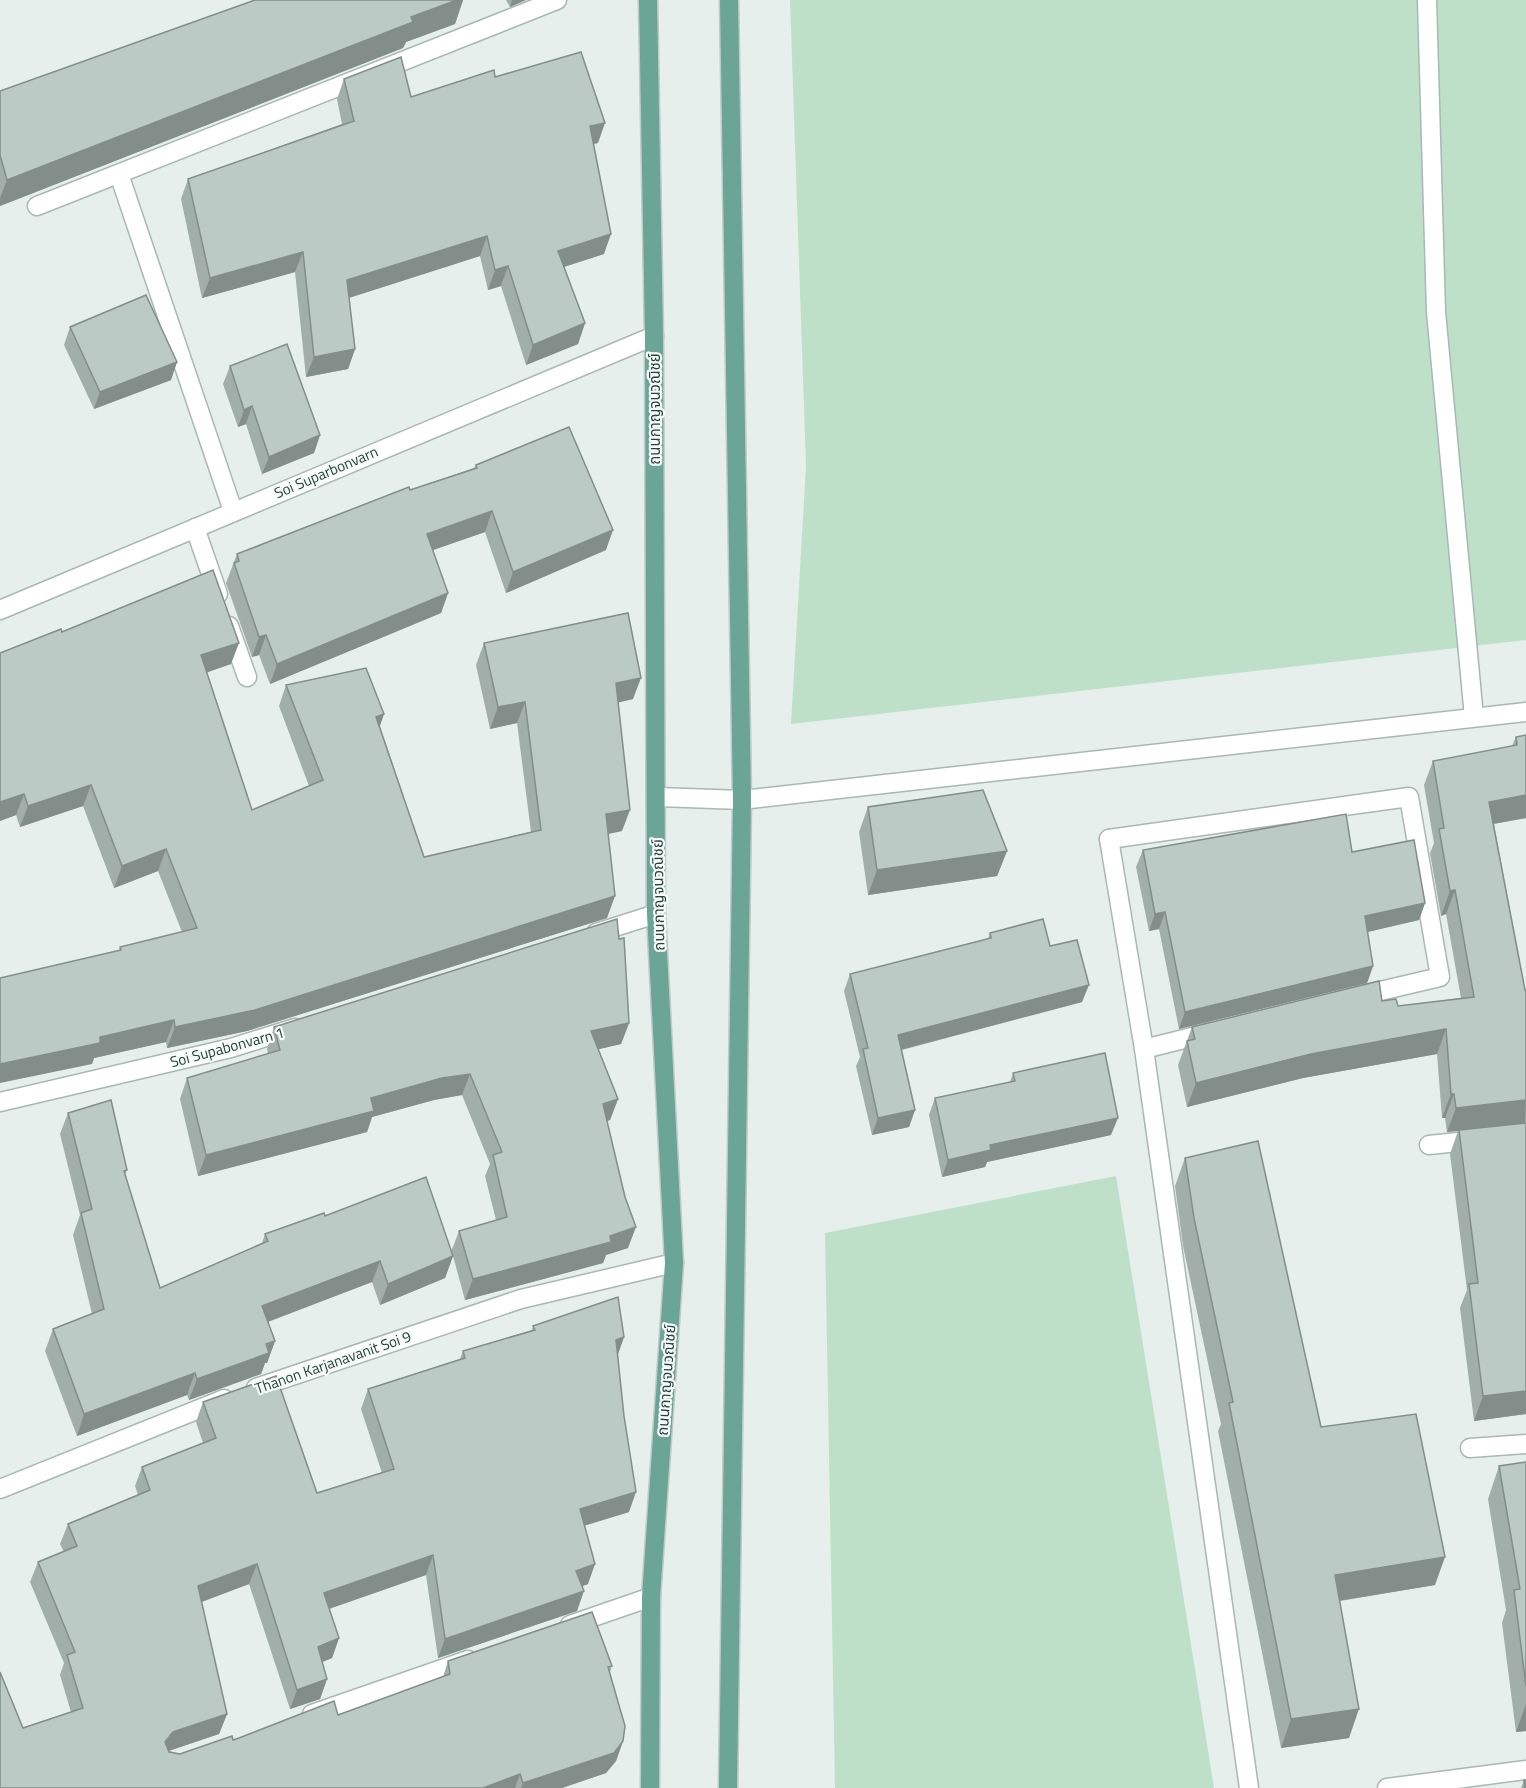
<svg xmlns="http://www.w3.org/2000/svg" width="1526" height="1788" font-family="'Titillium Web','Noto Sans Thai',sans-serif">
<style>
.green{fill:#bfe0c8}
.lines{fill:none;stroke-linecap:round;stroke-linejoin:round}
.lane-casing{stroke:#a8b8b2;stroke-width:21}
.street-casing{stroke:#a8b8b2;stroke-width:21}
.primary-casing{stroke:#c2cac8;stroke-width:21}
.lane{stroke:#fff;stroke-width:18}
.street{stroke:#fff;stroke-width:18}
.primary{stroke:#6aa596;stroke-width:18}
.wall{fill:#a1aea9}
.shaded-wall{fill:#838d89}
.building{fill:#bbcac4;stroke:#838d89;stroke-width:1.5}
.labels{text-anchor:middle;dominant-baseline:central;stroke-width:4.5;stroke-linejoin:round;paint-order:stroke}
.street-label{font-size:15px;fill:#24423a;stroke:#f7fbf9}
</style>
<rect width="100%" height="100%" fill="#e6efeb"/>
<g class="green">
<polygon points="790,0 1526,0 1526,640 791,724 806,466"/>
<polygon points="1116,1176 1214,1788 835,1788 825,1233"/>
</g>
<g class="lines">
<defs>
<g id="lane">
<polyline points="1427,0 1436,312 1474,717"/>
<polyline points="37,206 557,0"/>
<polyline points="658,797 742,800 1526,712"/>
<polyline points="1109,839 1144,1049 1249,1788"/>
<polyline points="1429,1145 1526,1135"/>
<polyline points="1470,1448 1526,1444"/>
<polyline points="1387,1788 1526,1770"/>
</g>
<g id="street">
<polyline points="119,174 233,511"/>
<polyline points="195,528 218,594"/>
<polyline points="0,610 654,336"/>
<polyline points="229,626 247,677"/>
<polyline points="1109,839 1409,797 1440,977 1359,996"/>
<polyline points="596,933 656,914"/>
<polyline points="1144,1049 1212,1032"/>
<polyline points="0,1102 231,1048 295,1028"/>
<polyline points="256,1388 521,1299 674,1263"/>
<polyline points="0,1489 224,1399"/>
<polyline points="570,1625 651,1597"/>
<polyline points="312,1714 468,1660"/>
</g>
<g id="primary">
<polyline points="648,0 654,336 656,914 674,1263 651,1597 650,1788"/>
<polyline points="728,1788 742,800 729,0"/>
</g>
</defs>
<use href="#lane" class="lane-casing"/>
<use href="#street" class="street-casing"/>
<use href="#primary" class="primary-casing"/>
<use href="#lane" class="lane"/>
<use href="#street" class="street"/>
<use href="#primary" class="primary"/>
</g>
<g class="wall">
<polygon points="255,0 463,0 455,24 406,42 403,48 0,206 0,91"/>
<polygon points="506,0 526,0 510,7"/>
<polygon points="495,77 598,143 593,144 604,254 564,267 585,323 578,344 526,365 501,286 488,290 480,256 349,298 355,349 348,369 306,377 295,272 202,298 181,199 188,179 342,124 337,99 344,79 411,97"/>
<polygon points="70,327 177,362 171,380 94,409 64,345"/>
<polygon points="230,366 320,435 314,453 262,474 246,424 238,427 223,384"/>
<polygon points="476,465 606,550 506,593 485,532 432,550 448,593 441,613 270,684 259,655 252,657 226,583 237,554 410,490 474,468"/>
<polygon points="62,632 231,664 207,672 252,810 309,786 279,706 286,685 380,726 424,857 531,832 517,723 490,729 476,665 484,643 633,699 618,702 622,831 608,834 607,918 247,1031 167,1048 166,1042 94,1058 92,1064 120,947 182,932 158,871 114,888 83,806 20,827 16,815 0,821 0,653"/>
<polygon points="1526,735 1526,818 1494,824 1525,990 1526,990 1526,1414 1474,1421 1460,1308 1467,1290 1450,1154 1458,1131 1447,1132 1445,1118 1442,1118 1437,1054 1303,1078 1187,1107 1178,1065 1192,1027 1382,1001 1398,1006 1461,998 1446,914 1441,916 1430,853 1434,843 1424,785 1433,761 1512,746 1516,737"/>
<polygon points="868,807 1007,851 997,876 868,895 859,832"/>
<polygon points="1143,850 1425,903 1419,920 1367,932 1373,966 1367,983 1179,1029 1159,929 1149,931 1136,867"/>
<polygon points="990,933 1050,946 1082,1002 902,1050 915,1110 909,1127 872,1135 856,1066 860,1057 844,991 850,974 988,939"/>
<polygon points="629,1023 621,1044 598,1049 618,1099 610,1120 607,1121 628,1248 606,1255 603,1263 465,1300 453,1256 445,1278 380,1305 372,1282 268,1322 275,1341 267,1363 265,1363 261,1374 189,1400 187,1395 77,1436 45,1351 53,1329 92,1314 73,1235 80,1215 60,1134 68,1113 127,1170 125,1175 160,1288 262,1243 265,1234 325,1216 451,1252 459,1231 496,1220 485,1176 490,1164 462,1095 434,1100 372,1117 367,1132 198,1176 180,1099 187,1078 268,1054 267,1049 274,1027"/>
<polygon points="1013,1073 1111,1135 987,1162 985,1167 942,1177 929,1115 935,1098 1010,1082"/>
<polygon points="1185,1158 1321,1427 1435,1585 1340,1601 1349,1738 1281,1748 1218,1431 1221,1424 1183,1246 1175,1186"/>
<polygon points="533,1326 624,1337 618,1354 629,1512 584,1526 588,1584 582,1586 577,1611 438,1658 426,1575 329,1609 339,1638 332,1658 322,1662 327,1679 320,1699 290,1709 249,1584 201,1602 227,1714 219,1734 169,1751 180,1754 233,1740 338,1715 443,1677 448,1661 612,1666 610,1672 623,1741 616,1761 606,1773 562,1788 0,1788 23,1728 71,1712 60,1675 64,1663 30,1582 38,1562 64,1552 60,1544 68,1524 138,1495 135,1486 142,1467 203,1443 196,1422 203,1402 317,1493 382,1473 361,1409 368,1389 460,1359 463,1351 532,1330"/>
<polygon points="1526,1462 1526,1731 1516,1732 1502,1623 1506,1610 1488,1499 1499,1466"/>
<polygon points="1524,1780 1526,1788 1521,1788"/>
</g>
<g class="shaded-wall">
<polygon points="457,0 463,0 455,24 406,42 403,48 0,206 0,198 7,180 411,17"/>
<polygon points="512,0 526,0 510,7"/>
<polygon points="605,123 598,143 582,146 590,126"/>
<polygon points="611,234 604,254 551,271 558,251"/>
<polygon points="487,236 480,256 339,301 347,280"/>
<polygon points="303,252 295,272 202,298 210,278"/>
<polygon points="508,266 501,286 488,290 495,270"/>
<polygon points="585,323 578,344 526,365 533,345"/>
<polygon points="355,349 348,369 306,377 314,357"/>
<polygon points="177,362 171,380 94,409 100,392"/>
<polygon points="252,406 246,424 238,427 244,410"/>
<polygon points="320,435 314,453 262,474 269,457"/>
<polygon points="492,511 485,532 419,555 427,534"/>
<polygon points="613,530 606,550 506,593 513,572"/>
<polygon points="448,593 441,613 270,684 277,664"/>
<polygon points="266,635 259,655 252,657 259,637"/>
<polygon points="239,643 231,664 194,677 201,655"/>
<polygon points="641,678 633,699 608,705 616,683"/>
<polygon points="525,702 517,723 490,729 498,707"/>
<polygon points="384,714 377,735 376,717"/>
<polygon points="91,785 83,806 20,827 28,806"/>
<polygon points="24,794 16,815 0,821 0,802"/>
<polygon points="1526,795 1526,818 1481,826 1489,802"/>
<polygon points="630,810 622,831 598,836 606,814"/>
<polygon points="166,849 158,871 114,888 122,866"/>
<polygon points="1007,851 997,876 868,895 877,870"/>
<polygon points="1455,890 1446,914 1441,916 1450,891"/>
<polygon points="615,896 607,918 247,1031 167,1048 175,1027"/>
<polygon points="1425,903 1419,920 1359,934 1365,916"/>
<polygon points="1165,912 1159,929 1149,931 1155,914"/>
<polygon points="1373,966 1367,983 1179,1029 1185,1012"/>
<polygon points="1089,985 1082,1002 892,1052 898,1035"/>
<polygon points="174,1020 166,1042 94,1058 92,1064 0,1083 0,1064 100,1037"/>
<polygon points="629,1023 621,1044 583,1053 591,1031"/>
<polygon points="1446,1029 1437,1054 1303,1078 1187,1107 1196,1083 1311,1054"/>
<polygon points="470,1074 462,1095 434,1100 372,1117 367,1132 198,1176 206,1155 371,1098 442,1078"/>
<polygon points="1451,1094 1454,1094 1445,1118 1442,1118"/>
<polygon points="618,1099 610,1120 595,1125 603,1104"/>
<polygon points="1526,1100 1525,1124 1447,1132 1456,1108"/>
<polygon points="915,1110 909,1127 872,1135 878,1118"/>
<polygon points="1118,1118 1111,1135 987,1162 985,1167 942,1177 948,1160 990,1145"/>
<polygon points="636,1227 628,1248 606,1255 603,1263 465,1300 473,1279"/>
<polygon points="453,1256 445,1278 380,1305 388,1284"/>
<polygon points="380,1261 372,1282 254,1327 262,1306"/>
<polygon points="624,1337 617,1357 616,1340"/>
<polygon points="275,1341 267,1363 265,1363 261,1374 189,1400 197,1379"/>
<polygon points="195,1373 187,1395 77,1436 84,1414"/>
<polygon points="1526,1391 1526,1414 1474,1421 1483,1396"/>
<polygon points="636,1492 629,1512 573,1529 580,1509"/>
<polygon points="433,1555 426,1575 317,1613 324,1593"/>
<polygon points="1445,1557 1435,1585 1325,1603 1335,1575"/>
<polygon points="257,1564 249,1584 191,1606 198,1586"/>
<polygon points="595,1564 588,1584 569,1591 576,1571"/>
<polygon points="584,1591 577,1611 438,1658 445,1639"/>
<polygon points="339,1638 332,1658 310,1667 318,1647"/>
<polygon points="327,1679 320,1699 290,1709 297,1690"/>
<polygon points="1526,1704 1526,1731 1516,1732"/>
<polygon points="1359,1709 1349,1738 1281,1748 1291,1719"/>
<polygon points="227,1714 219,1734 165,1752 165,1742 173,1732"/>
<polygon points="623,1741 616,1761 606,1773 562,1788 521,1788 523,1783"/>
<polygon points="520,1774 515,1788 483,1788"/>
</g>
<g class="building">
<polygon points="255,0 457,0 411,17 413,22 7,180 0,155 0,91"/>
<polygon points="581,52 605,123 590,126 611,234 558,251 585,323 533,345 508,266 495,270 487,236 347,280 355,349 314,357 303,252 210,278 188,179 354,121 344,79 401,57 411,97 494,70 495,77"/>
<polygon points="146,295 177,362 100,392 70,327"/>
<polygon points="287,344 320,435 269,457 252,406 244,410 230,366"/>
<polygon points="569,427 613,530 513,572 492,511 427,534 448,593 277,664 266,635 259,637 234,563 239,561 237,554 409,487 410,490 477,468 476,465"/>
<polygon points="213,570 239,643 201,655 252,810 323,780 286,685 366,668 384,714 376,717 424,857 541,830 525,702 498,707 484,643 628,613 641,678 616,683 630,810 606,814 615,896 255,1010 175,1027 174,1020 100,1037 100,1043 0,1064 0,978 121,950 120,947 197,928 166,849 122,866 91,785 28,806 24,794 0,802 0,653 61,629 62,632"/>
<polygon points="1526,735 1526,795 1489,802 1525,990 1526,990 1526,1100 1456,1108 1454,1094 1451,1094 1446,1029 1311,1054 1196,1083 1187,1041 1195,1039 1192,1027 1379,981 1382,1001 1396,999 1398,1006 1474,997 1455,890 1450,891 1439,829 1444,828 1433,761 1517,745 1516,737"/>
<polygon points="983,790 1007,851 877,870 868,807"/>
<polygon points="1346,814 1352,852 1414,840 1425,903 1365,916 1373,966 1185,1012 1165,912 1155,914 1143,850"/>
<polygon points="617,919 619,939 624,938 629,1023 591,1031 618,1099 603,1104 625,1197 636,1227 610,1236 611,1242 473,1279 459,1231 507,1217 493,1155 502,1152 470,1074 442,1078 371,1098 374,1111 206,1155 187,1078 280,1050 274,1027"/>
<polygon points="1043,919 1050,946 1077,940 1089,985 898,1035 915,1110 878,1118 863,1049 868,1048 850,974 991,938 990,933"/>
<polygon points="1105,1053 1118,1118 990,1145 991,1150 948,1160 935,1098 1015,1081 1013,1073"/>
<polygon points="111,1100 127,1170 124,1171 160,1288 268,1241 265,1234 324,1213 325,1216 426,1177 453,1256 388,1284 380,1261 262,1306 275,1341 266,1344 269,1353 197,1379 195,1373 84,1414 53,1329 104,1309 81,1213 92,1209 68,1113"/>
<polygon points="1526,1123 1526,1391 1483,1396 1469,1284 1478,1283 1459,1130"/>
<polygon points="1258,1141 1321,1427 1416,1414 1445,1557 1335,1575 1359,1709 1291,1719 1229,1403 1233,1402 1194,1218 1185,1158"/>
<polygon points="618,1297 624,1337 616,1340 624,1416 636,1492 580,1509 595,1564 576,1571 584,1591 445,1639 433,1555 324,1593 339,1638 318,1647 327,1679 297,1690 257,1564 198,1586 227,1714 173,1732 165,1742 169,1752 180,1754 232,1736 233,1740 239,1738 334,1701 338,1715 450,1674 448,1661 592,1612 612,1666 608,1667 625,1726 623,1741 614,1753 523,1783 520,1774 483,1788 0,1788 0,1672 23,1728 83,1708 67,1655 75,1652 38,1562 77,1546 68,1524 150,1490 142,1467 216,1438 203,1402 276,1376 317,1493 394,1469 368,1389 465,1358 463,1351 535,1330 533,1326"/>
<polygon points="1526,1462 1526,1686 1514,1590 1520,1589 1499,1466"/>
<polygon points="1524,1780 1526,1780 1526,1788 1525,1788"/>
</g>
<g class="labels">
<g class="street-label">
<text transform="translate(654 409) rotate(-90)">ถนนกาญจนวณิชย์</text>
<text transform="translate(326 472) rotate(-23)">Soi Suparbonvarn</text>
<text transform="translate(658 895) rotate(-91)">ถนนกาญจนวณิชย์</text>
<text transform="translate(227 1047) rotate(-15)">Soi Supabonvarn 1</text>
<text transform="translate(333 1362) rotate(-19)">Thanon Karjanavanit Soi 9</text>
<text transform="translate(666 1380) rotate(-86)">ถนนกาญจนวณิชย์</text>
</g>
</g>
</svg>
